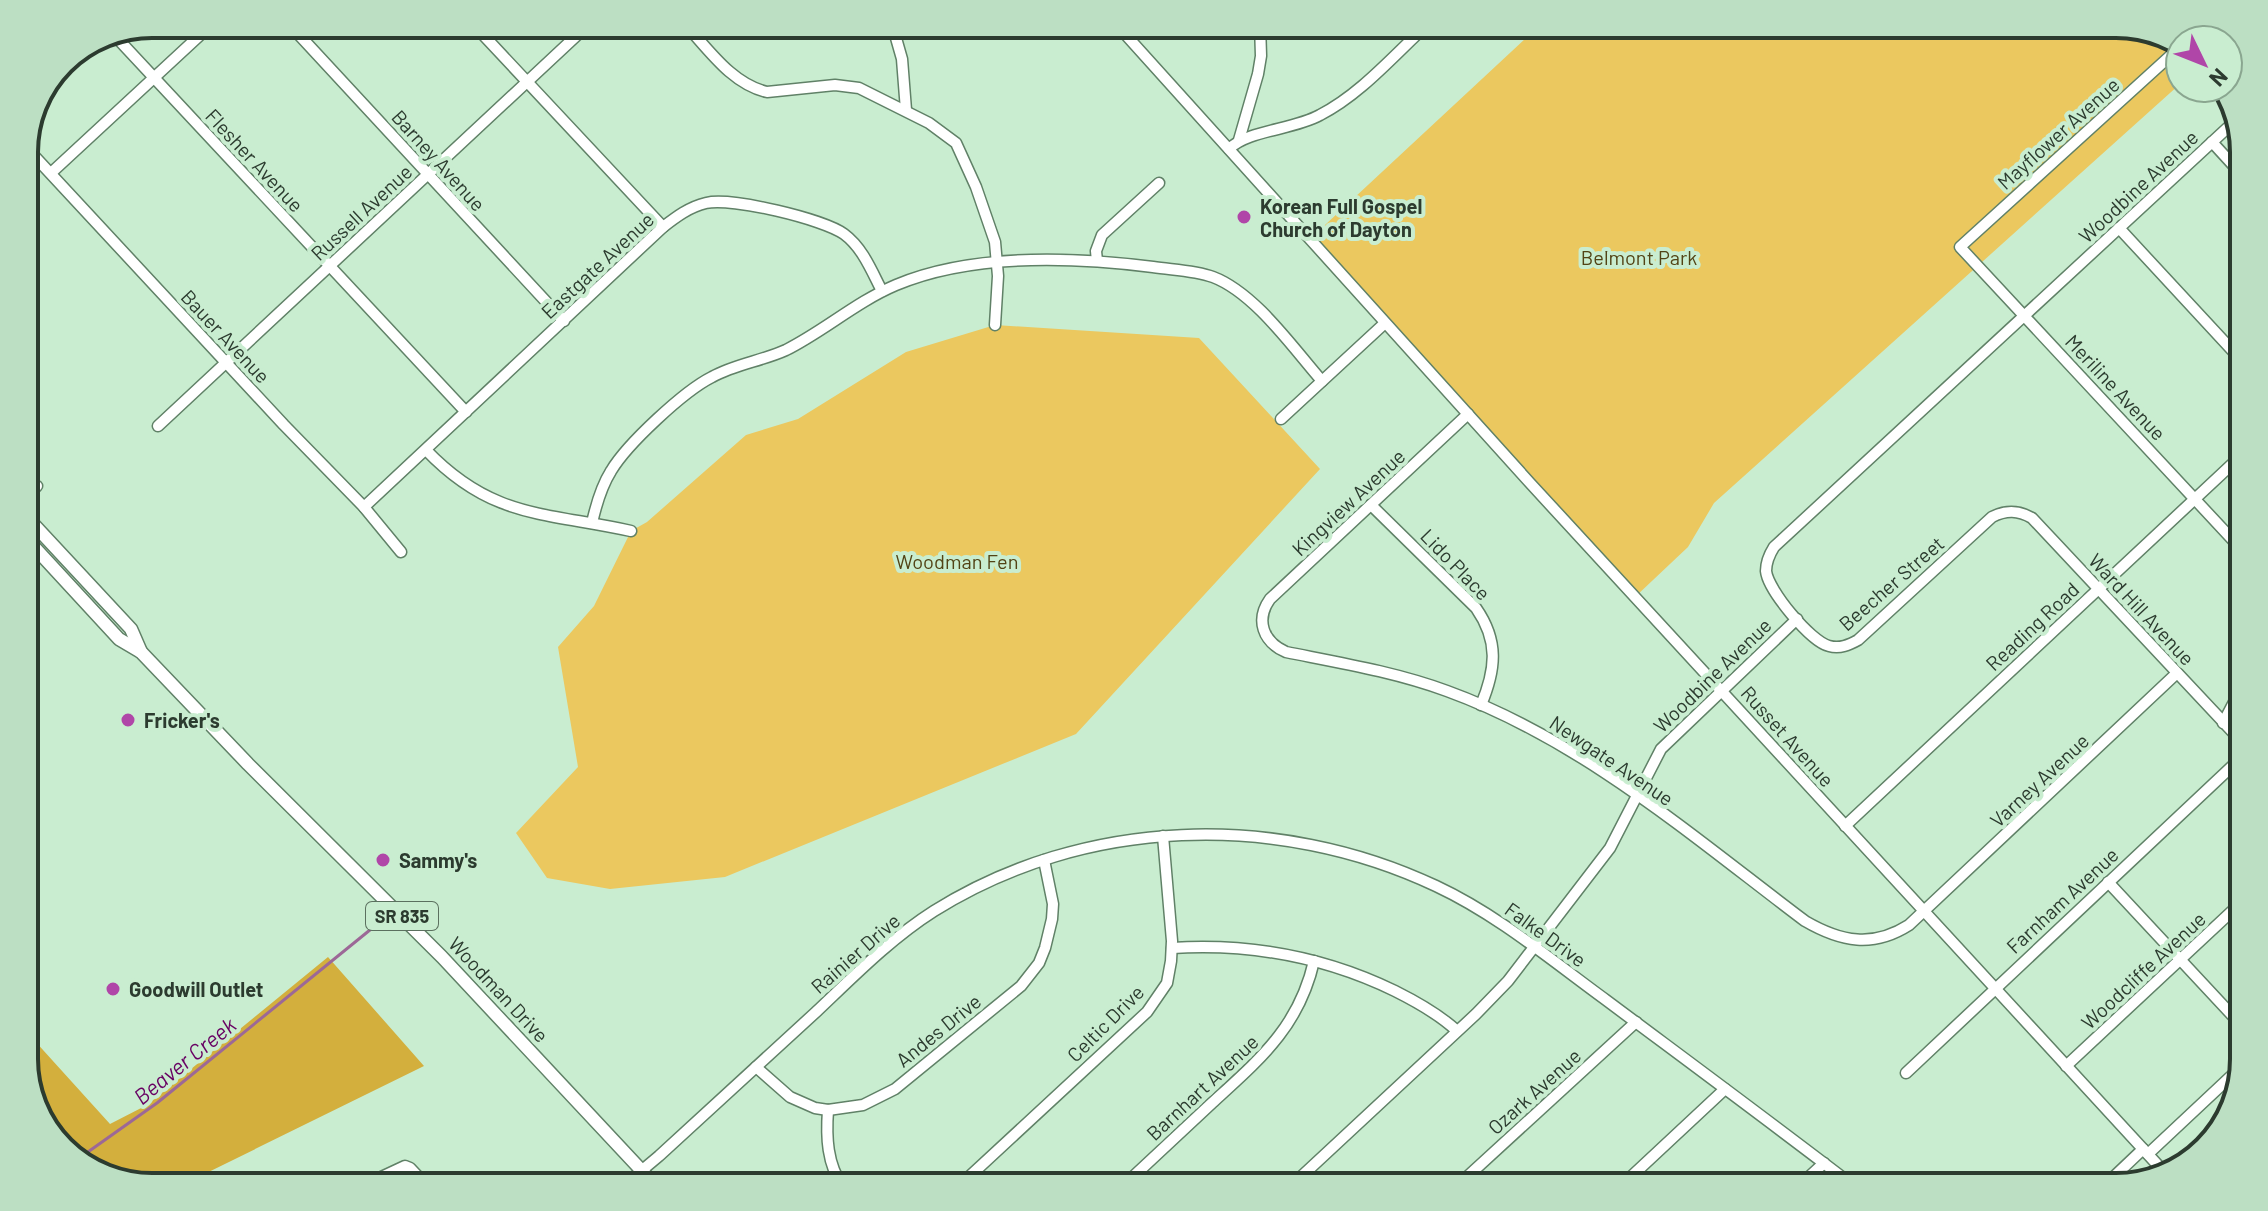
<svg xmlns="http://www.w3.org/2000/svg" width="2268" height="1211" font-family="Barlow,sans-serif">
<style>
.green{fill:#ebc85f}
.forest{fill:#d3af3d}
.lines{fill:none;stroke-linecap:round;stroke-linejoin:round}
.stream{stroke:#9c6897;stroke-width:3}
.minor-casing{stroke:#608167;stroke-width:13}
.major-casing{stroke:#608167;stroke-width:15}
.minor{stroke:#fff;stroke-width:10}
.major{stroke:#fff;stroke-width:12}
.poi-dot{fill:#b046a8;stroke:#c9edd0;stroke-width:3}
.labels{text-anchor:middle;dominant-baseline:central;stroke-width:8;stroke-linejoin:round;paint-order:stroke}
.shield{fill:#c9edd0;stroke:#5b705f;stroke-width:2}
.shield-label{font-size:18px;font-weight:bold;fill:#2c3b2f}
.street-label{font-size:20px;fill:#2c3b2f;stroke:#c9edd0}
.poi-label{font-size:20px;font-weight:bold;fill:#2c3b2f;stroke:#c9edd0;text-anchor:start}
.park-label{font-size:20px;fill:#524315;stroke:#c9edd0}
.water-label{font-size:22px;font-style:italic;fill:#680063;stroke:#c9edd0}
.rim{fill:none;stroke:#2c3b2f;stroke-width:4}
</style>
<rect width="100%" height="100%" fill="#c9edd0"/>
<g class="green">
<polygon points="1541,24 2116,24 2173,37 2180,43 2180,84 1714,503 1688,547 1635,597 1311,238"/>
<polygon points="995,325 1199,338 1320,469 1076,734 725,877 610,889 547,878 516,833 578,767 558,647 594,606 631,531 647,522 746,435 798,419 906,352"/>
</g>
<polygon class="forest" points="328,957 424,1066 178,1187 152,1187 95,1174 46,1131 24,1068 24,1029 110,1124 147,1105"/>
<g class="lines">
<polyline class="stream" points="78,1159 157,1103 381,921"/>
<defs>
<g id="minor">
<polyline points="289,24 564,321"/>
<polyline points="473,24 663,227"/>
<path d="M685,24C709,50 732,84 767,92L835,85L859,88L929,123L956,143L976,187L995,242L998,276L995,325"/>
<polyline points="892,24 902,59 906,110"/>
<polyline points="1116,24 1530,483 2166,1174"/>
<polyline points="117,38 466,412"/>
<polyline points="2180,47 1960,247 2244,552"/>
<path d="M2236,120L1774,547C1769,555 1766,562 1766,571C1768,590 1810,641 1829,646C1840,649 1849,645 1858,640L1992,517C2006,510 2018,510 2032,518L2244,744"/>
<polyline points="1239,140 1258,74 1261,56 1260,24"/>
<polyline points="2212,142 2244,177"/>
<polyline points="24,145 284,425 364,507 401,552"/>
<path d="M1229,149C1248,130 1293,130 1320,115C1361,94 1394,55 1428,24"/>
<polyline points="51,173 212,24"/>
<polyline points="2119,228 2244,363"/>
<polyline points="1097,261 1096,251 1102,235 1159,183"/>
<path d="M1468,414L1270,599C1255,620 1263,642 1286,652C1341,663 1395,672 1447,691C1582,740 1692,836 1805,921C1841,942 1873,948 1909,925L2177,673"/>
<polyline points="1281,419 1385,323"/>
<polyline points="158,426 589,24"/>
<path d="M426,450C492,519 545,512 631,531"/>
<polyline points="24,499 37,486"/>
<path d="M1371,505L1476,608C1499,641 1496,669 1481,705"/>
<path d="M364,507L663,227C676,217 689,207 706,203C732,197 823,219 844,234C863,248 872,272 882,291"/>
<path d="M592,523C596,505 601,487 611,471C627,444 684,391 712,377C735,364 762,361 786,350C824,331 856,302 896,285C972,253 1073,257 1153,267C1173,270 1194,270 1213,277C1255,293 1293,348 1322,381"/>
<polyline points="2223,723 2244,683"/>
<polyline points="1845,826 2244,453"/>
<polyline points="2108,882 2244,1028"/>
<path d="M1172,948C1251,943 1325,957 1395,991C1417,1002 1439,1014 1457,1031"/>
<polyline points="2066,1066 2244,900"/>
<polyline points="756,1067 790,1097 815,1108 828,1110 863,1105 895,1089 1021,986 1039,963 1045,948 1052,919 1053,904 1044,860"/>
<polyline points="1906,1073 2244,755"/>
<path d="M828,1110C826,1137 827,1164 843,1187"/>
<polyline points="2148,1154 2243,1065"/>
<polyline points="360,1187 405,1166 410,1168 428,1187"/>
<path d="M622,1187L659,1156C712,1108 764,1060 816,1012C853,977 890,939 934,911C1084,817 1277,811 1436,886C1498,915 1551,960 1606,1000C1689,1062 1773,1124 1855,1187"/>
<polyline points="958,1187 1147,1012 1167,983 1171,961 1172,941 1163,836"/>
<path d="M1122,1187C1152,1159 1182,1131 1212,1103C1260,1059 1299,1027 1314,961"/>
<polyline points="1290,1187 1476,1014 1508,981 1610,848 1661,749 1797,619"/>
<polyline points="1456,1187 1636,1022"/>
<polyline points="1620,1187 1725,1089"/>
<polyline points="1798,1187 1824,1163"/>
<polyline points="2103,1187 2143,1149"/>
</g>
<g id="major">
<polyline points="24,514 131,629 141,652"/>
<polyline points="24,536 119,639 141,652 248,764 442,957 657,1187"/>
</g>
</defs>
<use href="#minor" class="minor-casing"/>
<use href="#major" class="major-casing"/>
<use href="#minor" class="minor"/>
<use href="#major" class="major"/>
</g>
<g class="poi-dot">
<circle cx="1244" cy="217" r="8"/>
<circle cx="128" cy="720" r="8"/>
<circle cx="383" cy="860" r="8"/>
<circle cx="113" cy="989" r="8"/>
</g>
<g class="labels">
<rect class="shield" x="366" y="902" width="72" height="28" rx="6"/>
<g class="shield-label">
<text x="402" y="916">SR 835</text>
</g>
<g class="street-label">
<text transform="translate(2058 133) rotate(-42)">Mayflower Avenue</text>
<text transform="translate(255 160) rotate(47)">Flesher Avenue</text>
<text transform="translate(439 160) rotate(48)">Barney Avenue</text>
<text transform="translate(2138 186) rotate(-43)">Woodbine Avenue</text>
<text transform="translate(361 212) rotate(-43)">Russell Avenue</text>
<text transform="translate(597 265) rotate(-43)">Eastgate Avenue</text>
<text transform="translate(226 336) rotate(47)">Bauer Avenue</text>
<text transform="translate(2116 387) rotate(47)">Meriline Avenue</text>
<text transform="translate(1348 502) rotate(-43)">Kingview Avenue</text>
<text transform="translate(1456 564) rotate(46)">Lido Place</text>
<text transform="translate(1891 583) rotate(-41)">Beecher Street</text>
<text transform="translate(2142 609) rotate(47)">Ward Hill Avenue</text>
<text transform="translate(2032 626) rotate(-43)">Reading Road</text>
<text transform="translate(1712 675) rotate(-44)">Woodbine Avenue</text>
<text transform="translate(1788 736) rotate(48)">Russet Avenue</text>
<text transform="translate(1612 760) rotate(34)">Newgate Avenue</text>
<text transform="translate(2039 780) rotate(-43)">Varney Avenue</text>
<text transform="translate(2062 900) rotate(-43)">Farnham Avenue</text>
<text transform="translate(1546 934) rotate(36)">Falke Drive</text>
<text transform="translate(855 953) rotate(-41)">Rainier Drive</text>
<text transform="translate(2143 970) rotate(-43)">Woodcliffe Avenue</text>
<text transform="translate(499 989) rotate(47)">Woodman Drive</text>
<text transform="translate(1105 1023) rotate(-45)">Celtic Drive</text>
<text transform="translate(938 1030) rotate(-39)">Andes Drive</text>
<text transform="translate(1202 1087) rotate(-43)">Barnhart Avenue</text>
<text transform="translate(1534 1091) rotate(-42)">Ozark Avenue</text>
</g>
<g class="poi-label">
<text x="1260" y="206">Korean Full Gospel<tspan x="1260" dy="23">Church of Dayton</tspan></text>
<text x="144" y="720">Fricker's</text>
<text x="399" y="860">Sammy's</text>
<text x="129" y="989">Goodwill Outlet</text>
</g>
<g class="park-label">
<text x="1639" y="257">Belmont Park</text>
<text x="957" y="561">Woodman Fen</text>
</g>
<g class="water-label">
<text transform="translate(184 1060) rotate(-39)">Beaver Creek</text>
</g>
</g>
<path d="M0 0H2268V1211H0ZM152 38H2116A114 114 0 0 1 2230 152V1059A114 114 0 0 1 2116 1173H152A114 114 0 0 1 38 1059V152A114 114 0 0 1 152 38Z" fill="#bcdfc3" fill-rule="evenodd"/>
<path class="rim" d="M152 38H2116A114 114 0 0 1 2230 152V1059A114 114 0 0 1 2116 1173H152A114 114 0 0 1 38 1059V152A114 114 0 0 1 152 38Z"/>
<g transform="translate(2204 64) rotate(133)"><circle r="38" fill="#c9edd0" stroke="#8aa690" stroke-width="2"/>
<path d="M0-6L14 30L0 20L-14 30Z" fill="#b046a8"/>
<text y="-12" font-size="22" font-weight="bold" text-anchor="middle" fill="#2c3b2f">N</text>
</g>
</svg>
